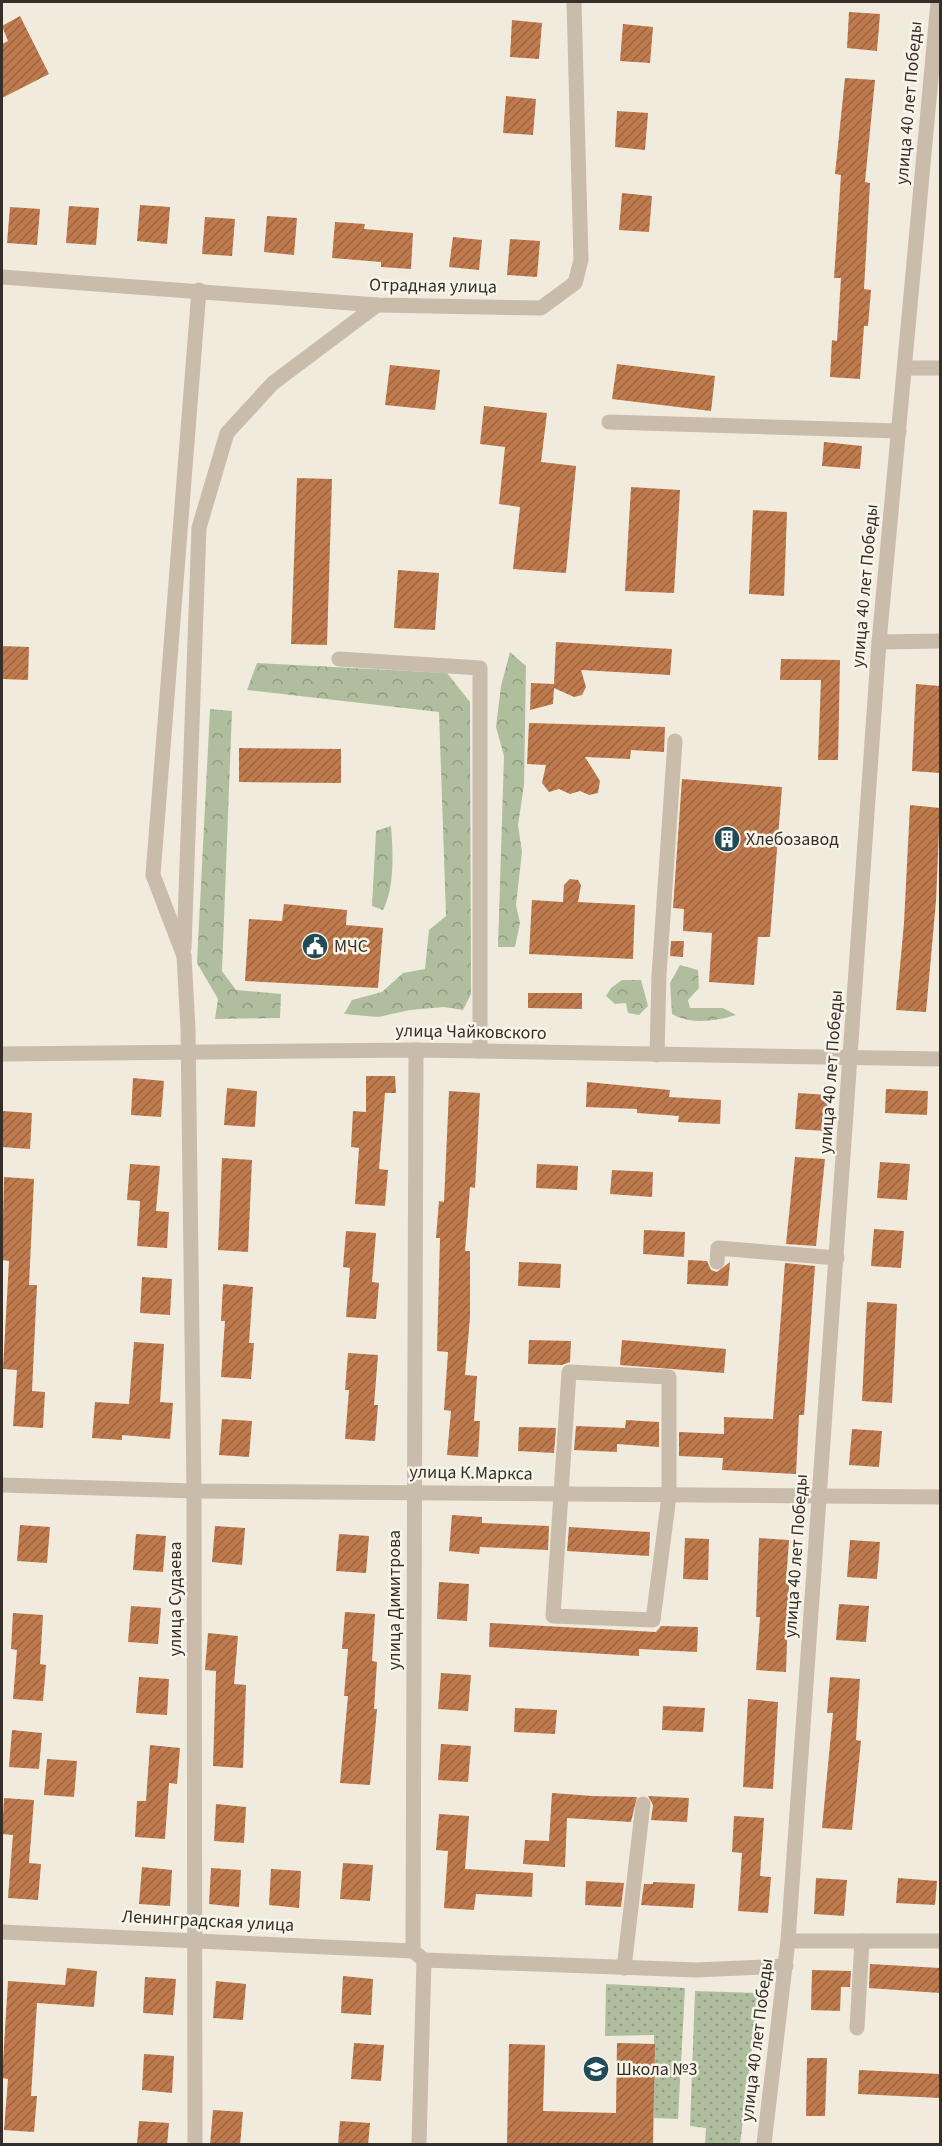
<svg xmlns="http://www.w3.org/2000/svg" width="942" height="2146" font-family="'Source Sans 3',sans-serif">
<style>
.grass{fill:url(#grass-dots)}
.forest{fill:url(#forest-crowns)}
.building{fill:url(#building-hatch)}
.lines{fill:none;stroke-linecap:round;stroke-linejoin:round}
.minor{stroke:#c9bcaa;stroke-width:15}
.labels{text-anchor:middle;dominant-baseline:central;stroke-width:5;stroke-linejoin:round;paint-order:stroke}
.street-label{font-size:18px;fill:#362f29;stroke:#f9f4ea}
.poi-label{font-size:18px;fill:#362f29;stroke:#f9f4ea;text-anchor:start}
</style>
<defs>
<pattern id="grass-dots" width="8" height="8" patternUnits="userSpaceOnUse" patternTransform="scale(1.5)"><rect width="8" height="8" fill="#afbf9e"/><path d="M2 2h.1M6 6h.1" fill="none" stroke="#8f9c81" stroke-width="1.8" stroke-linecap="round"/></pattern>
<pattern id="forest-crowns" width="20" height="18" patternUnits="userSpaceOnUse" patternTransform="scale(1.5)"><rect width="20" height="18" fill="#afbf9e"/><path d="M2 6a3 3 0 1 1 6 0M12 15a3 3 0 1 1 6 0" fill="none" stroke="#8f9c81"/></pattern>
<pattern id="building-hatch" width="6" height="6" patternUnits="userSpaceOnUse" patternTransform="scale(1.5)"><rect width="6" height="6" fill="#bf7a4d"/><path d="M-1 1l2-2M0 6l6-6M5 7l2-2" fill="none" stroke="#9c6440"/></pattern>
</defs>
<rect width="100%" height="100%" fill="#f1ebde"/>
<g class="grass">
<polygon points="606,1984 685,1988 678,2119 654,2118 654,2035 605,2036"/>
<polygon points="695,1991 759,1993 740,2144 705,2144 706,2128 690,2126"/>
</g>
<g class="forest">
<polygon points="510,652 526,666 524,785 518,825 522,852 516,905 520,923 515,947 498,947 504,756 496,727 501,686"/>
<polygon points="257,663 447,673 470,702 471,994 463,1010 444,1007 410,1010 378,1017 344,1014 352,1000 382,992 403,973 425,969 429,930 446,916 439,712 247,690"/>
<polygon points="210,709 232,711 222,971 236,990 281,994 280,1018 215,1019 218,999 197,963"/>
<path d="M391,826C393,852 395,886 383,910L372,906L376,831Z"/>
<path d="M680,965L698,970L699,988L688,1000L690,1008H723L736,1015C717,1021 690,1025 672,1014L670,983Z"/>
<polygon points="622,980 641,980 648,1006 639,1015 628,1013 626,1003 615,1004 606,996 611,988"/>
</g>
<g class="building">
<polygon points="849,12 880,14 877,51 847,48"/>
<polygon points="20,16 49,74 2,98 2,44 8,41 2,26"/>
<polygon points="512,20 542,23 539,59 510,57"/>
<polygon points="623,24 653,27 650,63 620,61"/>
<polygon points="845,78 875,80 865,182 870,183 864,289 871,290 868,326 864,326 860,379 830,377 832,340 837,341 841,278 834,278 841,175 835,174"/>
<polygon points="506,96 536,99 533,135 503,133"/>
<polygon points="617,111 648,113 645,150 615,147"/>
<polygon points="622,193 652,196 649,232 619,230"/>
<polygon points="140,205 170,207 167,244 137,241"/>
<polygon points="69,206 99,208 96,245 66,243"/>
<polygon points="10,207 40,209 37,245 7,243"/>
<polygon points="267,216 297,218 294,255 264,252"/>
<polygon points="205,217 235,219 232,256 202,254"/>
<polygon points="335,222 365,224 364,229 413,233 411,269 381,267 381,262 332,258"/>
<polygon points="453,237 482,240 479,270 449,267"/>
<polygon points="510,239 540,241 537,277 507,275"/>
<polygon points="617,364 715,376 711,411 612,399"/>
<polygon points="390,365 440,370 435,410 385,405"/>
<polygon points="484,406 547,413 541,462 576,466 566,573 513,569 520,507 499,504 505,447 480,444"/>
<polygon points="824,442 862,446 860,469 822,466"/>
<polygon points="297,478 332,479 327,645 291,644"/>
<polygon points="631,487 680,490 674,593 625,591"/>
<polygon points="753,510 787,512 784,596 749,594"/>
<polygon points="398,570 439,573 435,630 394,628"/>
<polygon points="556,642 672,649 670,675 581,670 586,687 582,695 574,697 554,688 553,704 530,710 531,683 554,684"/>
<polygon points="2,646 29,647 28,680 2,679"/>
<polygon points="781,659 840,660 838,760 818,760 821,680 780,680"/>
<polygon points="916,684 940,686 940,773 912,771"/>
<polygon points="529,723 665,727 664,752 631,750 630,759 585,757 600,781 598,793 589,795 580,791 570,794 559,789 549,792 542,783 546,765 527,764"/>
<polygon points="239,748 341,749 341,783 239,782"/>
<polygon points="682,779 782,787 770,937 758,937 754,985 709,982 712,933 683,931 684,909 673,908"/>
<polygon points="910,805 940,808 936,901 926,1012 896,1010 904,923"/>
<polygon points="570,879 578,880 581,885 578,902 635,905 633,959 529,954 532,900 563,902 564,885"/>
<polygon points="284,904 347,910 346,925 383,928 378,988 245,981 249,919 282,921"/>
<polygon points="671,941 684,941 683,957 670,956"/>
<polygon points="528,993 582,993 582,1009 528,1008"/>
<polygon points="366,1076 395,1076 396,1093 385,1093 379,1169 388,1170 385,1206 355,1204 359,1148 351,1147 353,1111 366,1112"/>
<polygon points="133,1078 164,1081 161,1117 131,1115"/>
<polygon points="587,1082 670,1090 669,1097 721,1100 720,1124 678,1122 679,1116 637,1113 637,1109 586,1107"/>
<polygon points="227,1088 257,1091 255,1127 224,1125"/>
<polygon points="886,1089 928,1091 927,1115 885,1113"/>
<polygon points="449,1091 480,1093 475,1188 470,1187 465,1251 470,1251 470,1317 465,1375 477,1376 474,1421 480,1421 478,1457 447,1455 451,1411 444,1410 448,1352 437,1351 440,1238 436,1238 439,1201 444,1202"/>
<polygon points="798,1093 828,1095 825,1131 795,1129"/>
<polygon points="2,1111 32,1113 30,1149 2,1147"/>
<polygon points="795,1157 825,1159 816,1246 786,1244"/>
<polygon points="222,1158 252,1160 248,1252 218,1250"/>
<polygon points="880,1162 910,1164 907,1200 877,1198"/>
<polygon points="130,1164 160,1166 156,1211 169,1212 167,1248 137,1246 140,1201 127,1200"/>
<polygon points="537,1164 578,1166 577,1190 536,1188"/>
<polygon points="612,1170 653,1172 652,1197 610,1194"/>
<polygon points="4,1177 34,1179 29,1285 37,1285 32,1391 45,1392 43,1428 13,1426 17,1370 3,1369 9,1261 2,1260"/>
<polygon points="874,1229 904,1231 901,1268 871,1266"/>
<polygon points="644,1230 685,1232 684,1257 643,1254"/>
<polygon points="346,1231 376,1233 372,1282 379,1283 376,1319 346,1317 350,1268 343,1267"/>
<polygon points="688,1260 707,1261 711,1270 717,1272 730,1262 728,1286 687,1284"/>
<polygon points="519,1262 561,1264 560,1288 518,1286"/>
<polygon points="785,1263 815,1266 804,1415 799,1415 796,1474 722,1470 723,1458 679,1456 679,1432 724,1434 724,1417 773,1419"/>
<polygon points="142,1277 172,1279 170,1315 140,1313"/>
<polygon points="223,1284 253,1287 249,1343 254,1343 251,1379 221,1377 225,1321 221,1321"/>
<polygon points="867,1302 897,1304 892,1403 862,1401"/>
<polygon points="529,1340 571,1341 570,1362 562,1365 528,1364"/>
<polygon points="622,1340 726,1349 724,1373 620,1365"/>
<polygon points="134,1342 164,1344 160,1402 173,1403 170,1439 122,1435 122,1440 92,1438 95,1402 129,1404"/>
<polygon points="348,1353 378,1355 374,1405 378,1405 375,1441 345,1439 349,1390 345,1390"/>
<polygon points="222,1419 252,1421 249,1457 219,1455"/>
<polygon points="626,1420 659,1422 659,1447 617,1444 617,1452 574,1450 576,1426 625,1428"/>
<polygon points="519,1427 556,1428 554,1453 518,1451"/>
<polygon points="852,1429 882,1431 879,1467 849,1465"/>
<polygon points="452,1515 482,1517 482,1523 549,1526 548,1550 480,1547 479,1554 449,1551"/>
<polygon points="20,1525 50,1527 47,1563 17,1561"/>
<polygon points="215,1526 245,1528 242,1565 212,1562"/>
<polygon points="569,1527 650,1532 649,1556 567,1551"/>
<polygon points="136,1534 166,1536 163,1572 133,1570"/>
<polygon points="339,1534 369,1536 366,1573 336,1571"/>
<polygon points="685,1538 709,1539 708,1580 683,1579"/>
<polygon points="759,1538 789,1540 786,1582 789,1583 786,1672 756,1670 760,1617 756,1617"/>
<polygon points="850,1540 880,1542 877,1579 847,1577"/>
<polygon points="439,1582 469,1584 467,1621 437,1619"/>
<polygon points="839,1604 869,1606 866,1642 836,1640"/>
<polygon points="131,1606 161,1608 158,1644 128,1642"/>
<polygon points="345,1612 375,1614 372,1661 377,1662 374,1709 377,1709 370,1785 340,1783 348,1696 344,1696 348,1649 342,1649"/>
<polygon points="13,1613 43,1615 40,1664 46,1665 43,1701 13,1699 17,1650 11,1649"/>
<polygon points="490,1623 656,1632 661,1626 698,1627 697,1652 639,1649 639,1656 489,1647"/>
<polygon points="208,1633 238,1636 234,1684 246,1685 243,1768 213,1766 216,1671 205,1670"/>
<polygon points="441,1673 471,1675 468,1711 438,1709"/>
<polygon points="139,1677 169,1679 167,1715 136,1713"/>
<polygon points="830,1677 860,1679 856,1740 861,1741 852,1830 822,1828 833,1713 827,1713"/>
<polygon points="748,1699 778,1702 773,1789 743,1787"/>
<polygon points="663,1706 705,1708 703,1732 662,1730"/>
<polygon points="515,1708 557,1710 555,1734 514,1732"/>
<polygon points="12,1730 42,1733 39,1769 9,1767"/>
<polygon points="441,1744 471,1746 468,1782 438,1780"/>
<polygon points="150,1745 180,1748 177,1784 169,1783 165,1839 135,1837 137,1801 146,1801"/>
<polygon points="47,1759 77,1761 74,1797 44,1795"/>
<polygon points="552,1793 593,1796 637,1797 631,1822 567,1818 565,1867 523,1864 525,1840 549,1841"/>
<polygon points="648,1796 689,1798 687,1822 651,1820 653,1805"/>
<polygon points="4,1798 34,1800 29,1863 41,1864 38,1900 8,1898 13,1835 2,1834"/>
<polygon points="216,1804 246,1807 244,1843 214,1841"/>
<polygon points="439,1814 469,1816 465,1869 533,1873 532,1897 476,1894 474,1910 444,1908 448,1851 436,1850"/>
<polygon points="734,1816 764,1818 760,1876 771,1877 768,1913 738,1911 742,1853 732,1852"/>
<polygon points="343,1863 373,1865 370,1901 340,1899"/>
<polygon points="142,1867 172,1870 170,1906 139,1904"/>
<polygon points="211,1868 241,1870 239,1907 209,1904"/>
<polygon points="271,1869 301,1871 299,1908 269,1905"/>
<polygon points="816,1878 847,1880 844,1916 814,1914"/>
<polygon points="898,1878 937,1881 935,1905 896,1903"/>
<polygon points="586,1881 624,1883 621,1907 585,1905"/>
<polygon points="653,1882 695,1884 693,1908 641,1905 644,1884 653,1884"/>
<polygon points="870,1964 940,1968 940,1993 869,1988"/>
<polygon points="67,1968 97,1971 94,2007 37,2003 31,2096 37,2096 34,2132 4,2130 8,2079 2,2078 8,1981 65,1985"/>
<polygon points="812,1970 851,1971 850,1987 841,1987 840,2011 811,2010"/>
<polygon points="343,1976 373,1979 371,2015 341,2013"/>
<polygon points="145,1977 176,1979 173,2015 143,2013"/>
<polygon points="216,1981 246,1984 243,2020 213,2018"/>
<polygon points="354,2043 384,2045 381,2081 351,2079"/>
<polygon points="617,2043 655,2044 653,2145 507,2145 509,2044 545,2045 543,2111 616,2113"/>
<polygon points="144,2054 174,2056 172,2093 142,2090"/>
<polygon points="807,2058 827,2058 825,2116 806,2116"/>
<polygon points="859,2070 940,2074 940,2098 858,2094"/>
<polygon points="213,2110 243,2112 240,2145 210,2145"/>
<polygon points="139,2121 169,2123 167,2145 137,2145"/>
<polygon points="340,2121 370,2123 368,2145 338,2145"/>
</g>
<g class="lines">
<g class="minor">
<polyline points="2,277 377,305 541,308 575,283 581,260 574,2"/>
<polyline points="905,368 940,368"/>
<polyline points="609,422 899,431"/>
<polyline points="879,642 940,641"/>
<polyline points="339,659 480,668 480,1051"/>
<polyline points="184,948 199,528 227,433 273,383 377,305"/>
<polyline points="416,1050 413,1951 424,1960 419,2144"/>
<polyline points="2,1054 416,1050 940,1059"/>
<polyline points="657,1055 659,975 675,741"/>
<polyline points="717,1262 718,1248 837,1258"/>
<polygon points="569,1372 669,1377 669,1496 653,1620 553,1616"/>
<polyline points="2,1485 194,1491 940,1497"/>
<polyline points="2,1932 413,1951"/>
<polyline points="788,1941 940,1941"/>
<polyline points="424,1960 696,1970 786,1966"/>
<polyline points="624,1968 643,1804"/>
<polyline points="857,2028 862,1941"/>
<polyline points="195,2144 194,1491 188,1028 184,956 153,875 199,290"/>
<polyline points="764,2144 788,1941 879,642 938,2"/>
</g>
</g>
<defs>
<symbol id="building-disc" viewBox="-11 -11 22 22"><circle r="9.5" fill="#214b56" stroke="#f9f4ea"/><path d="M-4-6H4V6H1V3H-1V6H-4ZM-2.5-4.3h1.7v1.8h-1.7ZM.8-4.3h1.7v1.8H.8ZM-2.5-1h1.7V.8h-1.7ZM.8-1h1.7V.8H.8Z" fill="#fff"/></symbol>
<symbol id="civic-disc" viewBox="-11 -11 22 22"><circle r="9.5" fill="#214b56" stroke="#f9f4ea"/><path d="M-.6-6.5H3V-4.5H.6V-3L4-1V1h2V6H-6V1h2V-1L-.6-3ZM-1.2 2.5V6h2.4V2.5Z" fill="#fff"/></symbol>
<symbol id="school-disc" viewBox="-11 -11 22 22"><circle r="9.5" fill="#214b56" stroke="#f9f4ea"/><path d="M0-5L7-2L0 1L-7-2ZM-4 1L0 2.5L4 1V4Q0 6-4 4Z" fill="#fff"/></symbol>
</defs>
<g fill-rule="evenodd">
<use href="#building-disc" x="712" y="824" width="30" height="30"/>
<use href="#civic-disc" x="300" y="931" width="30" height="30"/>
<use href="#school-disc" x="581" y="2054" width="30" height="30"/>
</g>
<g class="labels">
<g class="street-label">
<text transform="translate(909 103) rotate(-85)">улица 40 лет Победы</text>
<text transform="translate(433 286) rotate(1)">Отрадная улица</text>
<text transform="translate(865 586) rotate(-85)">улица 40 лет Победы</text>
<text transform="translate(471 1032) rotate(1)">улица Чайковского</text>
<text transform="translate(831 1072) rotate(-86)">улица 40 лет Победы</text>
<text transform="translate(471 1473) rotate(1)">улица К.Маркса</text>
<text transform="translate(796 1556) rotate(-86)">улица 40 лет Победы</text>
<text transform="translate(175 1599) rotate(-90)">улица Судаева</text>
<text transform="translate(394 1600) rotate(-90)">улица Димитрова</text>
<text transform="translate(208 1921) rotate(3)">Ленинградская улица</text>
<text transform="translate(757 2040) rotate(-83)">улица 40 лет Победы</text>
</g>
<g class="poi-label">
<text x="746" y="839">Хлебозавод</text>
<text x="334" y="946">МЧС</text>
<text x="616" y="2069">Школа №3</text>
</g>
</g>
<rect width="942" height="2146" fill="none" stroke="#362f29" stroke-width="6"/>
</svg>
